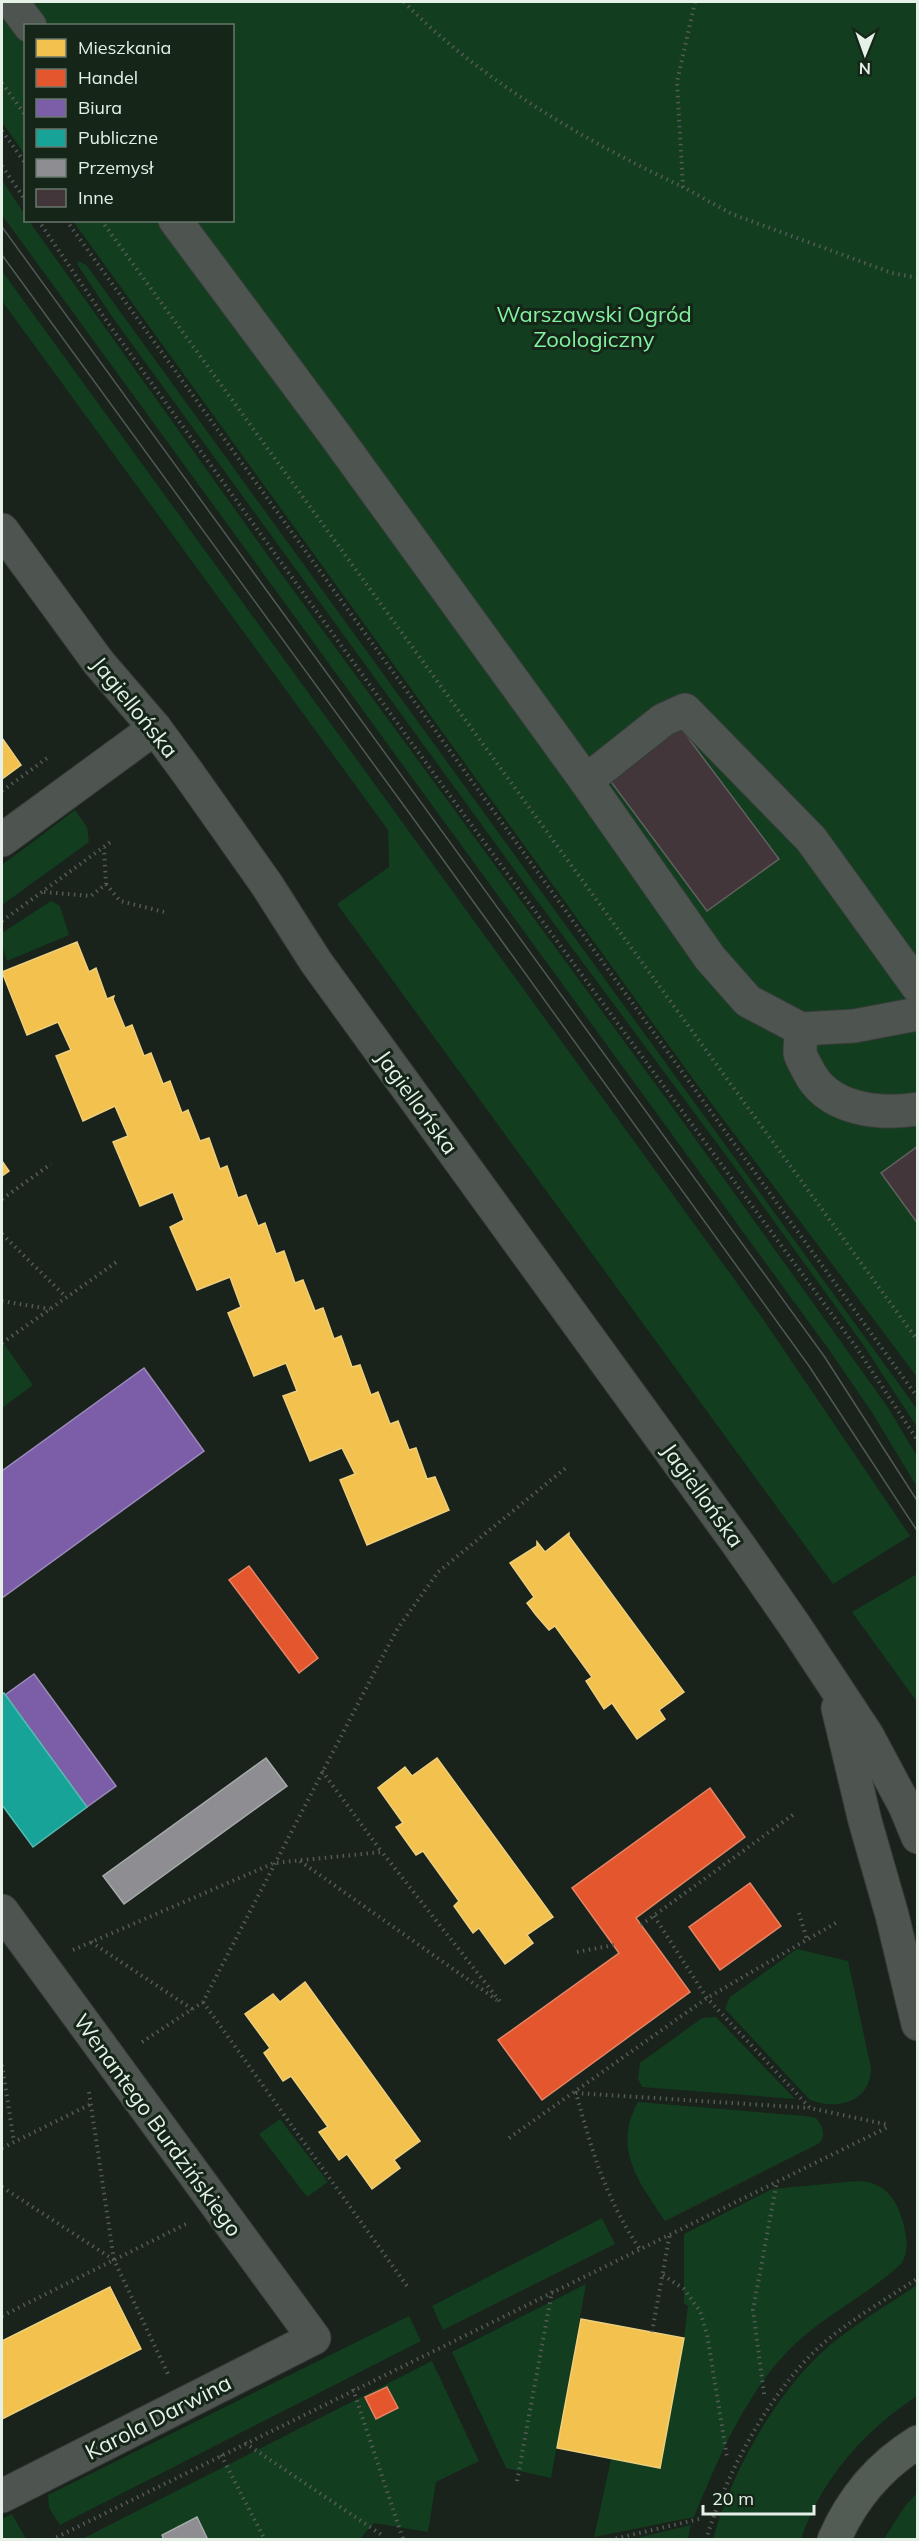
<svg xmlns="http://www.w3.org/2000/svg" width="919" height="2541" font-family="Mulish,sans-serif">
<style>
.green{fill:#123d1f}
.homes{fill:#f2c14e;stroke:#eecf7c;stroke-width:1.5}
.shops{fill:#e4572e;stroke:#e48566;stroke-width:1.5}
.offices{fill:#7b5ea7;stroke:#9b8aba;stroke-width:1.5}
.public{fill:#17a398;stroke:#55bab0;stroke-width:1.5}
.industry{fill:#8d8d92;stroke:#a7abac;stroke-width:1.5}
.building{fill:#42363b;stroke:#626160;stroke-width:1.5}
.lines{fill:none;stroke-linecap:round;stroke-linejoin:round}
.minor-casing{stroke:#363c37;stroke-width:35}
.major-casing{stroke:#363c37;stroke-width:35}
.path{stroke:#545a56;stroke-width:4;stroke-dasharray:1.5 4.5;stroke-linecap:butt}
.minor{stroke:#4e544f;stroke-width:33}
.major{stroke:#525c54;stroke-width:33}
.tram{stroke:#525953;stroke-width:1.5}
.labels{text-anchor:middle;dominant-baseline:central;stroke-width:6;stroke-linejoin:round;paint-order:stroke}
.park-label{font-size:22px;fill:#82f19f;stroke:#152619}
.street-label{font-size:22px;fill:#e5f0e7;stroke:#152619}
</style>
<rect width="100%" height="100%" fill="#19221b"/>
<g class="green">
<polygon points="2,2 917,2 917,1377 696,1083 73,221 232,220 232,26 26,26 25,155 2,122"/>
<polygon points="2,180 25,215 26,220 29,221 269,557 676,1112 887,1406 917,1456 917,1487 873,1414 832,1354 2,215"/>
<polygon points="79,261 87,266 917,1409 917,1427 862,1343 739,1173 532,894 113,318 77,264"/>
<polygon points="2,271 761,1316 910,1536 833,1584 337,904 389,867 388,830 2,301"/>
<polygon points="75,810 87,827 89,842 2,905 2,865"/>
<polygon points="51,901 60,906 69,935 7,961 2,946 2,933"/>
<polygon points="2,1341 33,1385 2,1408"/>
<polygon points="917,1574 917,1702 852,1612"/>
<path d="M797,1949L848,1961L871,2068C871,2101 838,2111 810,2100L725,2009L730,1997Z"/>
<polygon points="716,2017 795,2099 642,2087 638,2079 640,2063 702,2018"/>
<path d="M638,2102L805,2116L816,2118C822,2126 828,2136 818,2144L665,2221C639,2182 612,2149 638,2102Z"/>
<polygon points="280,2119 328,2182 307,2197 259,2134"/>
<path d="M857,2181C885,2181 898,2200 904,2226C907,2240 909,2249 902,2263C873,2291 834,2310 803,2337C750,2382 720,2454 694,2517L594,2537L611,2459L660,2468L684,2338L688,2306L684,2303V2234L772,2189Z"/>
<polygon points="602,2218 615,2244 443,2330 432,2306"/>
<polygon points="586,2284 551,2478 506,2468 452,2352"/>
<path d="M917,2285V2396C864,2431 822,2478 801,2539H713C731,2474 771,2401 820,2354C849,2327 885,2307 917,2285Z"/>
<polygon points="409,2316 421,2341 60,2525 49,2508 48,2495"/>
<polygon points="432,2361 479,2461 436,2482 428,2532 374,2523 360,2539 80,2540"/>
<polygon points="917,2493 917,2539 884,2539 905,2506"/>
<polygon points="12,2514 26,2539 2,2539 2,2519"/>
<polygon points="691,2525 688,2539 632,2539"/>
</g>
<g class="homes">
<polygon points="2,738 21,765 2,779"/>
<polygon points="77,942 89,972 96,968 107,999 114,996 113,999 125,1028 132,1025 144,1056 151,1053 163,1084 170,1081 182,1113 188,1110 200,1141 209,1138 220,1169 227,1166 238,1198 246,1195 258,1226 265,1223 276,1254 284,1251 295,1283 303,1280 315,1311 323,1308 334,1339 341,1336 352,1367 360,1365 371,1395 378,1392 390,1424 398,1421 409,1450 416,1448 427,1479 435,1477 449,1510 367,1545 340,1480 355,1474 342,1448 310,1461 283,1396 297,1391 286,1363 254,1376 228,1313 241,1307 230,1277 197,1290 170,1227 184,1220 173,1192 140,1206 113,1142 128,1136 115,1106 83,1121 56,1056 71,1050 58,1022 27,1035 2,972"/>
<polygon points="2,1161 9,1171 2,1176"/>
<polygon points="569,1533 569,1536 684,1692 659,1710 665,1719 637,1739 612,1703 604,1709 586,1681 592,1677 555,1626 549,1630 536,1615 527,1603 534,1597 510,1563 537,1546 537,1542 545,1552"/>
<polygon points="437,1758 553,1917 527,1935 533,1943 505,1964 479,1928 473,1933 454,1906 459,1901 423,1851 416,1855 396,1827 403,1823 378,1788 405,1767 412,1776"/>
<polygon points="305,1982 420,2141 394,2160 400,2168 372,2189 347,2154 339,2160 319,2132 328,2127 291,2076 283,2081 264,2053 270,2048 245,2014 273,1994 280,2002"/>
<polygon points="110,2287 141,2349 2,2419 2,2341"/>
<polygon points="581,2319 684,2338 660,2468 557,2448"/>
</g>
<g class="shops">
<polygon points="249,1566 318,1658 299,1673 229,1580"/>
<polygon points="710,1788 745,1837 636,1918 690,1992 542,2100 498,2040 619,1953 572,1888"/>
<polygon points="750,1883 781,1926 720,1970 689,1927"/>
<polygon points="387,2387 398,2408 376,2419 365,2397"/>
</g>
<g class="offices">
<polygon points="144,1368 204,1451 2,1598 2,1471"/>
<polygon points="34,1674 116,1786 87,1807 5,1695"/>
</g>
<polygon class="public" points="4,1693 87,1807 33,1847 2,1805 2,1694"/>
<g class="industry">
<polygon points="266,1758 287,1786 124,1904 103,1876"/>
<polygon points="197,2517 208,2540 164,2540 162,2535"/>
</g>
<g class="building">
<polygon points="680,727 779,859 707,911 609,779"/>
<polygon points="918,1146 918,1224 881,1173"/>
</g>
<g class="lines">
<defs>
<g id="minor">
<polyline points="12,2 30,26"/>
<polyline points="175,220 335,435 586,781 710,958 748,1001 801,1029 854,1026 918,1014"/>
<polyline points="2,530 99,663 155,728 188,773 267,885 316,962 738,1544 795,1626 867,1735 905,1806 918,1837"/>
<polyline points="586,781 663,720 685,710 811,839 918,987"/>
<polyline points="2,840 155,728"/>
<path d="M801,1029C801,1037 800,1045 800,1053C801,1058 805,1064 808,1070C827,1110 879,1115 918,1109"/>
<polyline points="838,1708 865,1821 892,1915 918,2024"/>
<polyline points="2,1911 314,2338 2,2496"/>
</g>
<path id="major" d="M834,2540C852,2498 879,2466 918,2442"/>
</defs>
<use href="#minor" class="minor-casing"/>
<use href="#major" class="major-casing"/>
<g class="path">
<path d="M404,2C480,80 585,141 683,187"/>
<polyline points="695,2 677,82 683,187 732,214 892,273 918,278"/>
<polyline points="2,83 26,116"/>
<polyline points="2,131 26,164"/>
<polyline points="2,166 26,201"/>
<polyline points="38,220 108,323 445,789 856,1347 918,1441"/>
<polyline points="66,220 918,1398"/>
<polyline points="101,220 918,1341"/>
<polyline points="2,791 50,756"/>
<polyline points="106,884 120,901 164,912"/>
<polyline points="44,892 91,896 106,884 104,848"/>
<polyline points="2,921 112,841"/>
<polyline points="2,1199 51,1164"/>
<polyline points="2,1234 66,1297"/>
<polyline points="2,1301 50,1309"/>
<polyline points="2,1343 118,1261"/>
<polyline points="322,1771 381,1851"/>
<polyline points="300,1861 497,2000"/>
<polyline points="799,1913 807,1940"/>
<polyline points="654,1916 707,1998 810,2108 889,2125"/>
<polyline points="641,1925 794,1814"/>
<polyline points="91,1942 192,2009"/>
<polyline points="73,1950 274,1863 382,1852 502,2004"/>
<polyline points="577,1952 614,1945"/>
<polyline points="203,2002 407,2286"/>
<polyline points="142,2042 203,2002 387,1648 398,1628 438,1572 567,1467"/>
<polyline points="2,2065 14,2142"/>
<polyline points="89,2092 114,2260 168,2374"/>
<polyline points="509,2138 707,1998 839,1921"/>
<polyline points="2,2148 91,2104"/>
<polyline points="2,2187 114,2260"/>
<path d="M639,2248C605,2197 592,2151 576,2093L810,2108"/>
<polyline points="663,2275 684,2289 700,2311 707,2334 727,2457"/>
<polyline points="2,2316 186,2224"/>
<polyline points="652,2332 670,2233"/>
<polyline points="353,2389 403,2539"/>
<polyline points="764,2394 753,2310 777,2181"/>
<polyline points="245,2443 382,2535"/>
<polyline points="221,2455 265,2540"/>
<polyline points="517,2481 552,2291"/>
<polyline points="51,2540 890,2126"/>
<polyline points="610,2540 699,2519"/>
<path d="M706,2540C725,2475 768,2396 816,2350C846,2322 884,2301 918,2278"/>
</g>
<use href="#minor" class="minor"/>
<use href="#major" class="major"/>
<g class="tram">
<polyline points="2,227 824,1356 918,1502"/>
<polyline points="2,255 410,814 809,1366 918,1532"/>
</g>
</g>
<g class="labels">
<g class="park-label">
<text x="594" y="314">Warszawski Ogród<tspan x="594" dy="25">Zoologiczny</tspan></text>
</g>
<g class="street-label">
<text transform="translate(135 707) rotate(51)">Jagiellońska</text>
<text transform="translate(417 1102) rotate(54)">Jagiellońska</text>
<text transform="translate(703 1495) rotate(54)">Jagiellońska</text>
<text transform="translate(158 2125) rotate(54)">Wenantego Burdzińskiego</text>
<text transform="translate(158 2417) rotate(-27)">Karola Darwina</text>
</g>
</g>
<rect width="919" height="2541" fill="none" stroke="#e5f0e7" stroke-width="6"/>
<rect x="24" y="24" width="210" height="198" fill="#152619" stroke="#68776b" stroke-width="1.5"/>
<rect x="36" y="39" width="30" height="18" fill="#f2c14e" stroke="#68776b" stroke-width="1.5"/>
<text x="78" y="54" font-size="18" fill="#e5f0e7">Mieszkania</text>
<rect x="36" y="69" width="30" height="18" fill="#e4572e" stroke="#68776b" stroke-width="1.5"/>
<text x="78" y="84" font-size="18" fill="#e5f0e7">Handel</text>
<rect x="36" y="99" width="30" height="18" fill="#7b5ea7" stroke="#68776b" stroke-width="1.5"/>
<text x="78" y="114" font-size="18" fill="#e5f0e7">Biura</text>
<rect x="36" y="129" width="30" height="18" fill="#17a398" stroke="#68776b" stroke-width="1.5"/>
<text x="78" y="144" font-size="18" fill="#e5f0e7">Publiczne</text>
<rect x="36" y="159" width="30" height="18" fill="#8d8d92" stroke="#68776b" stroke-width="1.5"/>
<text x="78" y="174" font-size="18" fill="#e5f0e7">Przemysł</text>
<rect x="36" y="189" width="30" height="18" fill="#42363b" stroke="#68776b" stroke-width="1.5"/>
<text x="78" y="204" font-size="18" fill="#e5f0e7">Inne</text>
<g transform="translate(865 54) rotate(181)" stroke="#152619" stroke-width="4.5" paint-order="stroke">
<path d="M0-4.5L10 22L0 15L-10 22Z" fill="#e5f0e7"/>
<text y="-9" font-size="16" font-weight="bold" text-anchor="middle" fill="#e5f0e7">N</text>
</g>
<path d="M703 2505v9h111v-9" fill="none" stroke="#e5f0e7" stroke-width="3"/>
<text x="712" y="2505" font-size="18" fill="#e5f0e7" stroke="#152619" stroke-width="4.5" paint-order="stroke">20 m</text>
</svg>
